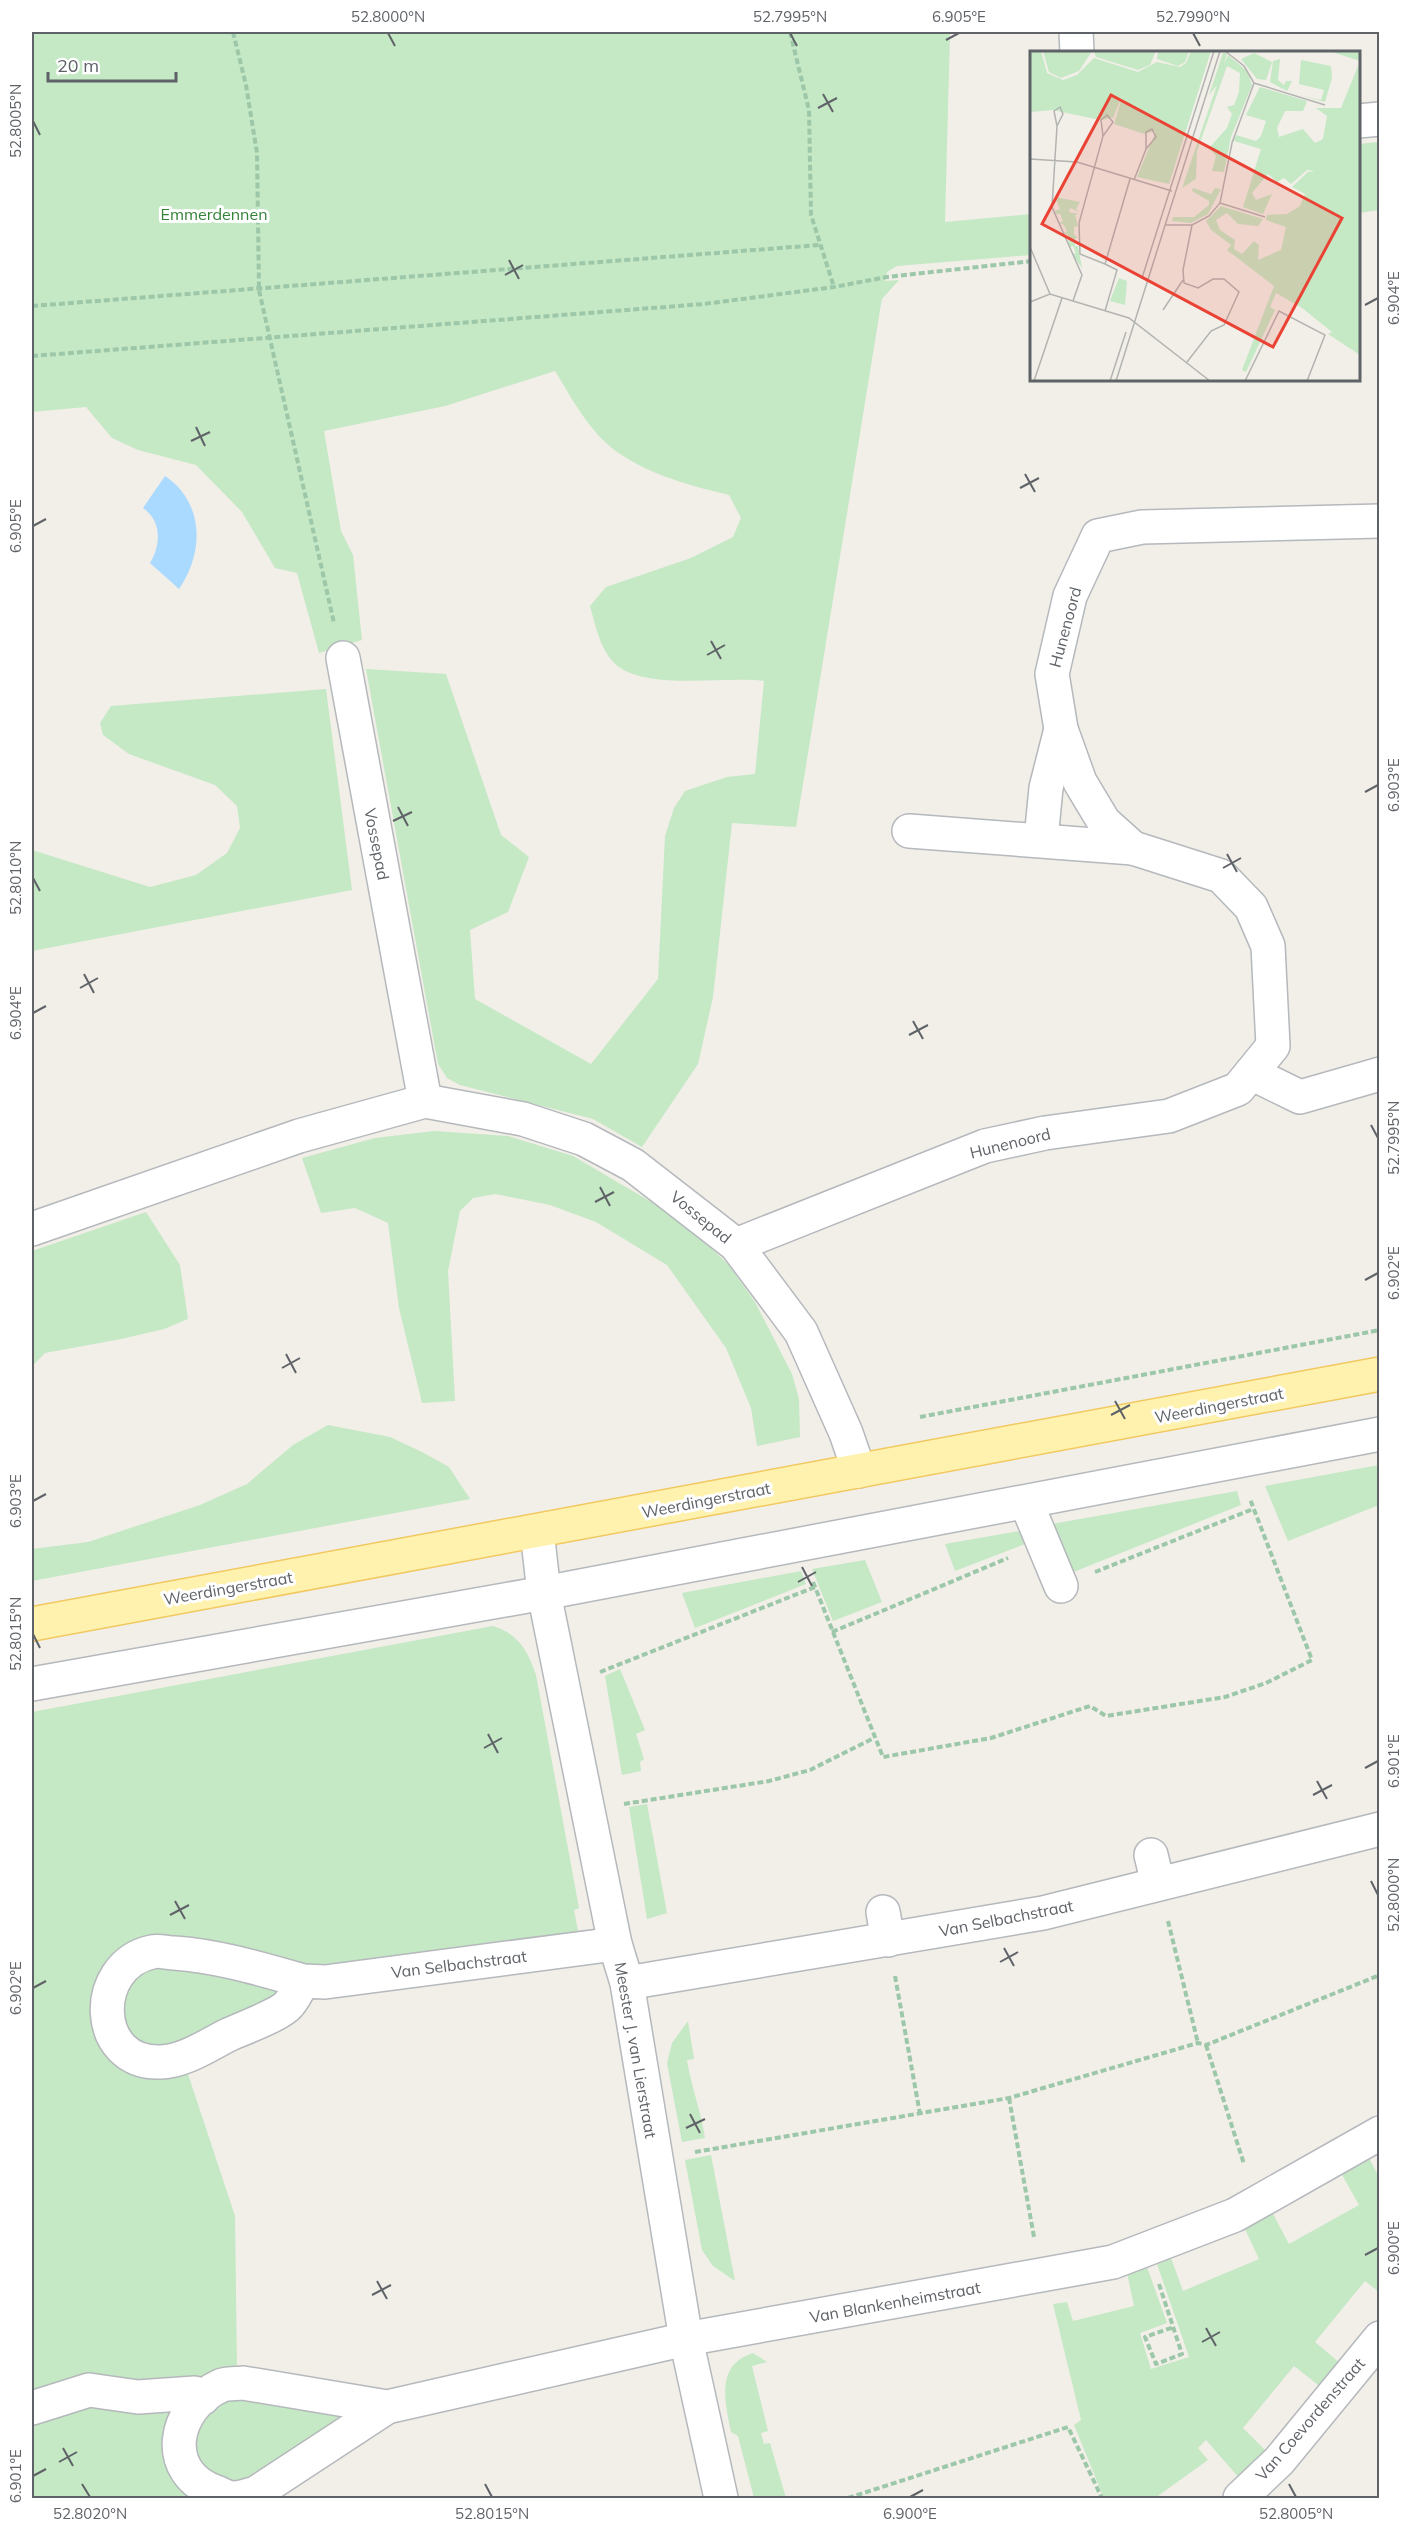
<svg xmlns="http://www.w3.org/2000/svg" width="1411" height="2530" font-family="Mulish,sans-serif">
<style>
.green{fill:#c5e8c5}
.water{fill:#aadaff}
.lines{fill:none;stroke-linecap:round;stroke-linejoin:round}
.minor-casing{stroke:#b5b8bc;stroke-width:36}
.major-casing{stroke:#f2c960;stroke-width:36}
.path{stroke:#9cc7a9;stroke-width:4;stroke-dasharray:6 3;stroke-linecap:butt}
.minor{stroke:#fff;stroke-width:33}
.major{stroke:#fff2af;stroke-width:33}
.ticks{fill:none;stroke:#5f6368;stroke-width:2}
.labels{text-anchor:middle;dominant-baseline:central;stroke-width:6;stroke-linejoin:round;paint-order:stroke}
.park-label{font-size:16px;fill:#348238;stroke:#fff}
.street-label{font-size:16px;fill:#5f6368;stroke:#fff}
.inset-road{fill:none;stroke:#b3b3b1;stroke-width:1.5}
.view{fill:#ea4335;fill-opacity:0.15;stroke:#ea4335;stroke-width:3}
.inset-edge{fill:none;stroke:#5f6368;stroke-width:3}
.neatline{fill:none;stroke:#5f6368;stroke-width:2}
.ticks-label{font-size:15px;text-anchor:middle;fill:#5f6368}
</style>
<rect width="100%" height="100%" fill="#f1efe8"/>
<g class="green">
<path d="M32,32H950L945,222L1031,214V255L897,266L887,272L885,281L899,280L882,299L881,304L796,827L732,823L713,997L698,1064L642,1147L593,1119L460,1085L447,1078L438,1064L366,669L446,674L501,835L529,857L508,912L470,930L475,999L591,1064L658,979L665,836L674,808L685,791L727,777L755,774L764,681C725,676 651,690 619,667C601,654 596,627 590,606L606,587L691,558L733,537L741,518L729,495C683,484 623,468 593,429C578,411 567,390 555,371L445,406L324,431L341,531L353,555L362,640L319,653L297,573L275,568L242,512L196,465L138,450L112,438L86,407L32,412Z"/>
<polygon points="1379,142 1379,210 1359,213 1359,144"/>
<polygon points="326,689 352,890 32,951 32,850 150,887 196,875 227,853 240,828 237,806 215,785 129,754 103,735 100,723 111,706"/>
<polygon points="434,1131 508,1136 573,1156 677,1217 728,1264 755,1302 792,1374 799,1399 800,1437 757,1446 751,1408 726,1348 667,1265 596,1222 550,1205 495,1194 473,1198 460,1211 448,1271 455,1401 422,1403 399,1308 388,1223 355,1208 321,1213 302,1158 375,1138"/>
<polygon points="146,1212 180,1265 188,1319 164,1329 121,1339 45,1353 32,1366 32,1251"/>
<polygon points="328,1425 390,1437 422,1452 449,1467 470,1499 32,1581 32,1549 88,1542 200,1505 247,1484 293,1445"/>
<polygon points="1379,1465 1379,1505 1288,1541 1265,1486"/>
<polygon points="1237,1491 1241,1505 1071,1573 1052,1524"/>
<polygon points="1020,1531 1025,1544 955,1571 945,1544"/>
<polygon points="865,1560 882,1602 833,1621 812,1569"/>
<polygon points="801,1571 806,1584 695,1628 682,1593"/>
<path d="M493,1626C519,1634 528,1651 536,1675L579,1908L574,1910L578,1931L571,1937L325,1973L161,1940L99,2029L186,2068L235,2216L237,2370L207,2381L32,2395V1712Z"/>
<polygon points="620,1669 645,1730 636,1734 644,1759 640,1762 641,1771 622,1775 605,1676"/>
<polygon points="647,1804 667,1913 647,1919 629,1807"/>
<polygon points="179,1961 286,1993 172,2050 127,2039 118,1992 127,1976"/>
<path d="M688,2021L694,2059L687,2060C691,2086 701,2111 705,2138L682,2142L667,2063L672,2043Z"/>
<polygon points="711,2155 735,2281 713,2266 702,2250 685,2160"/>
<polygon points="1369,2158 1379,2177 1379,2292 1365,2281 1315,2342 1341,2364 1322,2388 1294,2366 1243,2428 1267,2452 1240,2479 1206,2440 1198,2448 1208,2460 1155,2498 1104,2498 1074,2425 1081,2420 1053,2304 1067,2302 1073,2321 1134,2306 1127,2273 1147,2267 1167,2323 1140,2333 1151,2369 1189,2357 1157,2264 1171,2258 1183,2291 1259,2259 1244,2227 1272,2212 1289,2244 1359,2205 1341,2173"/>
<path d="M753,2353L767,2362L752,2366L768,2431L761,2433L764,2444L770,2443L786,2498H754L738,2436L731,2432C725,2402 715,2365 753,2353Z"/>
<polygon points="224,2397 348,2415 234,2488 196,2467 193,2426"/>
<polygon points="86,2400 184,2403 201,2498 32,2498 32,2421"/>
</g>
<path class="water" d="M165,476C205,503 204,553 179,589L150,563C161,545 162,521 143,508Z"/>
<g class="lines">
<defs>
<g id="minor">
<polyline points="1076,32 1077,52"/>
<polyline points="1358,121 1380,119"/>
<polyline points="343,658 425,1101"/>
<polyline points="909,831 1133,848"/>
<polyline points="1041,839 1046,788 1061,729"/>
<polyline points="1251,1073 1300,1097 1380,1074"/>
<polyline points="32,1229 299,1136 425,1101 523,1119 584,1139 633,1165 736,1245 801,1332 846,1433 859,1471"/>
<polyline points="736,1245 985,1146 1045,1133 1169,1116 1238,1089 1273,1046 1268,946 1251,907 1221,876 1133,848 1104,822 1080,782 1061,729 1052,674 1070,596 1098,536 1142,527 1380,521"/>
<polyline points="1026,1502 1061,1586"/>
<polyline points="537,1531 544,1593 615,1944 627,1983 686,2339 721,2498"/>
<polyline points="32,1684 544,1593 1380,1434"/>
<polyline points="1151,1855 1158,1884"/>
<polyline points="883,1912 888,1940"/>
<path d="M303,1981C261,1969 218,1956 174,1953C168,1953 158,1950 152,1952C90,1965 92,2065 161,2062C185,2061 208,2045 228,2035C243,2028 280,2015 289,2004C295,1997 299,1988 303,1981L325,1982L615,1944"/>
<polyline points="627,1983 1043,1913 1380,1829"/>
<path d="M387,2407L256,2493C249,2495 241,2498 234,2498C228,2498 221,2494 216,2492C161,2473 172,2408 220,2386C226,2383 236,2384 243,2383L387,2407L686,2339L1113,2262L1235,2215L1380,2133"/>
<polyline points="32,2408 89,2390 138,2397 195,2393 203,2398"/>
<polyline points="1240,2498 1279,2461 1380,2338"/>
</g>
<polyline id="major" points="32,1624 1380,1374"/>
</defs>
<use href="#minor" class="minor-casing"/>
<use href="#major" class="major-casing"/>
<g class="path">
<polyline points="233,32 246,85 257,153 259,290 334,623"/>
<polyline points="790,32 809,110 811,215 834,287"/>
<polyline points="32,306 819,245"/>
<polyline points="32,356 704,304 834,287 887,277 1032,261"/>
<polyline points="920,1417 1380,1330"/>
<polyline points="1095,1572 1253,1509"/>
<polyline points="813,1582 883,1757 991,1738 1090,1706 1106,1716 1225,1697 1266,1683 1312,1660 1250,1499"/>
<polyline points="832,1632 1008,1558"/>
<polyline points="600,1672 815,1587"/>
<polyline points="624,1804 769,1781 810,1770 874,1738"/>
<polyline points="1168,1921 1198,2043"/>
<polyline points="895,1976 920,2114"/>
<polyline points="1206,2045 1244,2164"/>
<polyline points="1009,2098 1034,2237"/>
<polyline points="695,2152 1009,2098 1198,2043 1206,2045 1380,1975"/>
<polyline points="1159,2284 1182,2354 1156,2364 1145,2337 1174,2327"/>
<polyline points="848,2498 1068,2427 1102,2498"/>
</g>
<use href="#minor" class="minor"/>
<use href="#major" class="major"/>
</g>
<path class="ticks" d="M388,33L395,46M790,33L797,46M1193,33L1200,46M946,40L959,33M823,94L833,112M818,108L837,98M33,121L40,135M509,260L519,279M505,275L523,265M1365,305L1378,298M196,427L205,446M191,441L210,432M1025,474L1035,492M1020,488L1039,478M33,526L46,519M711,641L721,659M707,655L725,645M1365,792L1378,785M398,807L408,826M393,821L412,812M1227,854L1237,872M1223,868L1241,858M33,878L40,891M84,974L94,993M80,988L98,978M33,1013L46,1006M913,1021L923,1039M909,1035L928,1025M1371,1125L1378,1138M600,1187L610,1206M595,1202L614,1192M1365,1280L1378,1273M286,1354L296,1373M282,1368L300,1358M1115,1401L1125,1419M1111,1415L1130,1405M33,1501L46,1494M802,1567L812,1586M798,1582L816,1572M33,1634L40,1648M488,1734L498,1753M484,1748L502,1738M1365,1768L1378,1761M1317,1781L1327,1799M1313,1795L1332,1785M1371,1881L1378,1895M175,1901L185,1919M170,1915L189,1905M1004,1948L1014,1966M1000,1962L1018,1952M33,1988L46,1981M690,2114L700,2133M686,2128L705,2119M1365,2255L1378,2248M377,2281L387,2299M372,2295L391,2285M1206,2328L1216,2346M1202,2342L1220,2332M63,2448L73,2466M59,2462L77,2452M33,2476L46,2469M82,2484L90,2497M485,2484L492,2497M1289,2484L1296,2497M910,2497L923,2490"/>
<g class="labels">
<g class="park-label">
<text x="214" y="214">Emmerdennen</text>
</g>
<g class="street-label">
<text transform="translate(1065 627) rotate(-75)">Hunenoord</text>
<text transform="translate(377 844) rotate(79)">Vossepad</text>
<text transform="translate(1010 1143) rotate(-14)">Hunenoord</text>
<text transform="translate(701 1217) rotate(39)">Vossepad</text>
<text transform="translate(1219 1405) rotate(-11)">Weerdingerstraat</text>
<text transform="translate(706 1500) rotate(-11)">Weerdingerstraat</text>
<text transform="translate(228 1588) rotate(-10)">Weerdingerstraat</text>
<text transform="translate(1006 1918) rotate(-11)">Van Selbachstraat</text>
<text transform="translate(459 1964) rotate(-7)">Van Selbachstraat</text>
<text transform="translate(636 2050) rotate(80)">Meester J. van Lierstraat</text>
<text transform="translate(895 2302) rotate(-10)">Van Blankenheimstraat</text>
<text transform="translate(1310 2419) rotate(-49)">Van Coevordenstraat</text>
</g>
</g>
<g transform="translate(1030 51)">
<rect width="330" height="330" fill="#f1efe8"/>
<path d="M0,0H11L17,22L33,29L47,24L64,7L108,21L127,11L150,16L156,12L161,0H181L139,133L107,126L126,80L114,83L84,73L93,43L83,67L70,69L23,59L0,61ZM13,0H62L49,20L31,27L19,21ZM64,0H126L120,14L108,19L66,6ZM128,0H159L155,11L148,15L127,8ZM299,0H330V304L298,283L302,281L272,257L246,242L240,256L245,259L216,321L212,319L244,235L197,199L201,194L181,179L176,170L191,155L233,168L228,175L208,173L197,162L186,169L190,179L205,189L204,198L212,203L224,190L229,194L228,209L251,199L256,176L236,169L237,164L257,163L270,155L275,143L262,136L278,121L285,120L277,119L261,133L254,127L247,131L238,123L222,142L226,149L242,143L233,163L213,156L231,98L204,90L206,84L226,90L231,85L236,70L216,64L230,36L277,50L273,60H255L247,77L249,86L273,78L285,92L293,88L297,65L286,57H311L330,10ZM193,2H197L194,14L198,4L217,20L222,34L201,86L194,121L182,120L186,105L179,97L197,77L202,63L197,56L204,54L209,41L210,22L197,15L167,100L166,128L152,137L187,34L179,44ZM224,2L242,11L236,29L227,28L211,8ZM250,8L248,29L254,34L256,30H262L257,40L240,31L243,10ZM271,9L301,15L302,27L295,51L270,44L291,49L294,39L269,33ZM163,137L181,143L185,137L191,138L178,163L161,172L142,170L143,166H164L179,154V150L162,140ZM25,146L50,151L46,158L49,161L40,157L39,161L49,163L45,164L48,175L44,176V183L48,187H45V195H48L52,217L42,203L46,202L43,195L39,196L38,184L34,182L37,180L34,174L29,172L33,170L30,163H26L25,160L30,158ZM89,227L97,230L95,254L80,250Z" fill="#c5e8c5"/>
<path class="inset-road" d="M195,0L214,15L224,32L295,54M30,56L33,63L27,75L24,60ZM27,75L22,156L52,224L43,250M73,85L71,69L77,64L83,71L73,85L49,172L50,203L75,213M0,108L47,111L142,140M104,129L116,98V81L122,78L126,86L116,98M190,152L235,166M136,174H162L179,165L190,152L202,92L224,32M0,196L20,243M118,229L112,227L184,0M0,251L20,243L99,267L180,330M133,259L153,229M75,260L87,219L75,213L100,128M157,311L181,280L194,274L209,241L194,228H183L168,237L154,232L153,219L162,174M4,330L32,247M80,330L96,281M86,330L190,0M215,330L249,260L295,284L277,330"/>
<path class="view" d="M81,44L312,167L243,296L12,173Z"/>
<rect width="330" height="330" class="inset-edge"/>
</g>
<rect width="1411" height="2530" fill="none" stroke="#ffffff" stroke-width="66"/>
<path d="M48 72v9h128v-9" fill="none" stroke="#5f6368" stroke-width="3"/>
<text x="57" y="72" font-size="18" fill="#5f6368" stroke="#ffffff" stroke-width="4.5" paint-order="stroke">20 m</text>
<rect x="33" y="33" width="1345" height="2464" class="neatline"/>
<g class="ticks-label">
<text x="388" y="22">52.8000°N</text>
<text x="790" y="22">52.7995°N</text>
<text x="959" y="22">6.905°E</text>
<text x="1193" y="22">52.7990°N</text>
<text transform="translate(16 121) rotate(-90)" y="5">52.8005°N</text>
<text transform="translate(1394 298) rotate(-90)" y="5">6.904°E</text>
<text transform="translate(16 526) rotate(-90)" y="5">6.905°E</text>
<text transform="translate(1394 785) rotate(-90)" y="5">6.903°E</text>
<text transform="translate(16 878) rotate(-90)" y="5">52.8010°N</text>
<text transform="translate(16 1013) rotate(-90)" y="5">6.904°E</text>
<text transform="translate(1394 1138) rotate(-90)" y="5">52.7995°N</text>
<text transform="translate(1394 1273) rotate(-90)" y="5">6.902°E</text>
<text transform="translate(16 1501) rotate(-90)" y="5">6.903°E</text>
<text transform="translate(16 1634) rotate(-90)" y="5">52.8015°N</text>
<text transform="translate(1394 1761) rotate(-90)" y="5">6.901°E</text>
<text transform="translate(1394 1895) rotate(-90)" y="5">52.8000°N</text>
<text transform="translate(16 1988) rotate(-90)" y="5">6.902°E</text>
<text transform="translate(1394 2248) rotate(-90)" y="5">6.900°E</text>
<text transform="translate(16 2476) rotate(-90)" y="5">6.901°E</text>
<text x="90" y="2519">52.8020°N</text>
<text x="492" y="2519">52.8015°N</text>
<text x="910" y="2519">6.900°E</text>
<text x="1296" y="2519">52.8005°N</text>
</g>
</svg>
